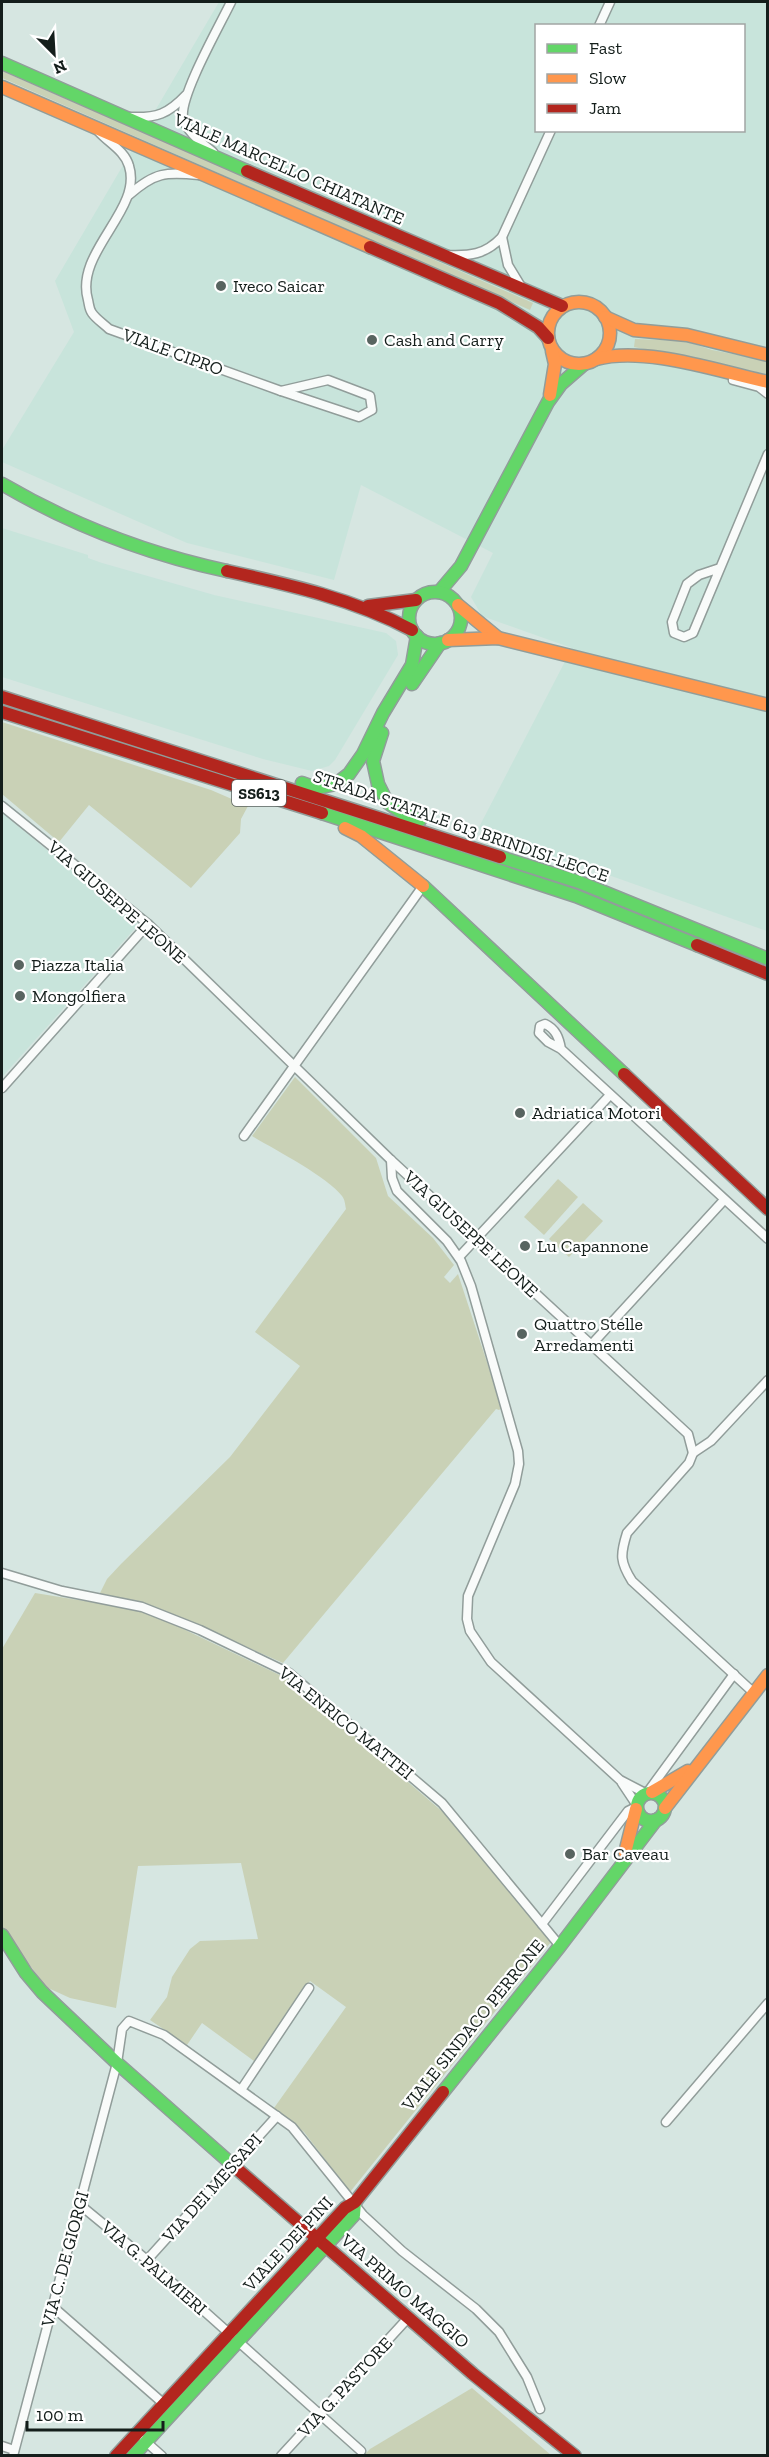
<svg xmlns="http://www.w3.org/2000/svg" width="769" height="2457" font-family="'Zilla Slab',serif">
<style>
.built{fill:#c8e4db;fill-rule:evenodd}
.green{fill:#c9d1b6}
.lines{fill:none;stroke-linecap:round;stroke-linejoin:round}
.street-casing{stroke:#919d9a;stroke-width:11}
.fast-casing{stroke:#919d9a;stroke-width:15}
.slow-casing{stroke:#919d9a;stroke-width:15}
.jam-casing{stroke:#919d9a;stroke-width:15}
.street{stroke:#f9fbfa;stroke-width:8}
.fast{stroke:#63d668;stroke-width:12}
.slow{stroke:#ff974d;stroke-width:12}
.jam{stroke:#b3261e;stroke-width:12}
.poi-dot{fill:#586460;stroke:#fff;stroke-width:2}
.labels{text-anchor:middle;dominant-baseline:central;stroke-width:4.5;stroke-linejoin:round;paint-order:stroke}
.shield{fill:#fff;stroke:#5a625f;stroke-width:1.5}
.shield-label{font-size:16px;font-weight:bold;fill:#141e1b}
.street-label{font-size:18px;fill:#141e1b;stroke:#fff}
.poi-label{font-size:18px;fill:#141e1b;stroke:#fff;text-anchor:start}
</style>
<rect width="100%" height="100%" fill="#d6e6e1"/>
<g class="built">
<path d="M219,2H767V931L478,829L572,648L482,616L471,597L493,553L361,485L334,580L187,543L2,462V450L74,332L55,281ZM536,26H744V130H536Z"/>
<polygon points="2,528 88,555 88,558 102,563 214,595 386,633 396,641 398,655 335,760 329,766 312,771 263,759 2,677"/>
<polygon points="2,813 138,925 2,1077"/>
</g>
<g class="green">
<polygon points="2,71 533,303 530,310 2,78"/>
<polygon points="635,339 685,341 712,350 764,360 767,362 767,374 634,347"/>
<polygon points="2,722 211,790 248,806 241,819 240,833 191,888 89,805 59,842 2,794"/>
<path d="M295,1077L376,1158L388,1196L433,1238L454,1265L444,1277L450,1283L458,1274L502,1408L499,1410L496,1409L283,1663L156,1607L137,1601L99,1595L107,1579L121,1564L230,1457L300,1366L255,1332L346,1209C345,1204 345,1200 342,1196C328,1177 274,1149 252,1136Z"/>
<polygon points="558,1179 578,1197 544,1235 524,1217"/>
<polygon points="583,1203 603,1221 569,1257 549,1239"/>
<polygon points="35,1593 116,1606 154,1615 288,1679 451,1819 551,1942 350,2192 304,2132 274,2108 346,2007 310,1981 254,2061 202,2023 187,2045 150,2020 167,1997 172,1977 190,1949 200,1941 258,1939 241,1863 138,1866 116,2008 70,1998 46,1987 2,1928 2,1649"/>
<polygon points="472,2388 551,2455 364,2455 370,2449"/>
</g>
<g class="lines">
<defs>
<g id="street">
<polyline points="599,26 610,2"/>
<path d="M131,117C157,118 168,114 186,95"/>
<path d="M99,132C109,143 125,151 129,166C143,210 74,252 88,300C89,304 89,309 92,313C96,319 104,324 109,329L281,391"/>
<path d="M213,152C202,143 186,132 183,117C180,95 220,25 231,2"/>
<path d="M129,195C155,172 165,172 199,175"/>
<polyline points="502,237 551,130"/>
<path d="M446,255C470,256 485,255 502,237L508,265L522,288"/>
<polygon points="328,380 370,396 372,410 359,417 281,391"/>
<polyline points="733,380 759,387 768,394"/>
<polyline points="720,568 699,575 687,584 672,622 674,633 684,637 693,633 768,454"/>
<path d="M2,806L148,924L391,1160L688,1434L693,1453L689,1463L627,1533C620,1555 620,1562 632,1581L754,1693"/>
<path d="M561,1049C559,1038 556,1029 545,1024L540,1026L539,1033L548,1042L561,1049L768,1239"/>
<polyline points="2,1088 148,924"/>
<polyline points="244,1136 423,886"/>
<polyline points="391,1160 392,1178 397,1191 447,1241 461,1261 471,1286 518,1451 519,1464 515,1484 468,1596 467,1619 470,1631 491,1662 620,1780 645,1793"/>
<polyline points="459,1257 610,1095"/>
<polyline points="592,1344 724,1200"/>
<polyline points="693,1453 711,1441 768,1380"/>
<polyline points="2,1573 62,1591 142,1607 200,1630 289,1673 442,1803 560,1946"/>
<polyline points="622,1783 636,1804"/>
<polyline points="647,1793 734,1674"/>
<polyline points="542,1924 628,1811 636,1807"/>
<polyline points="241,2090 309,1988"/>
<polyline points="666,2122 768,2003"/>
<polyline points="79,2204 147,2260 361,2451"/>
<polyline points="147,2260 277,2116"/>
<polyline points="52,2306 164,2404"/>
<polyline points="144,2440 162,2456"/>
<polyline points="2,2446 14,2450"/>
<polyline points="13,2456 117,2063 122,2029 129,2021 164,2035 292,2127 363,2215 402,2251 476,2309 499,2332 527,2377 540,2409"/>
<polyline points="281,2456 408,2318"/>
</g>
<g id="fast">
<polyline points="2,63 247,171"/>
<path d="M2,484C72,525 147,554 227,571"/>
<polyline points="439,592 461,566 548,402 561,384 584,364"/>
<circle cx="435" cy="618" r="26"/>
<polyline points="412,684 440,643"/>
<polyline points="382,733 373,761 378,784 387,802 404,814 420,820"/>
<polyline points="302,783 316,788 336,784 349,774 363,754 383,713 412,665 417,636"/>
<polyline points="322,813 576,896 697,945"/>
<polyline points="500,857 579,882 768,959"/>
<polyline points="423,886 624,1074"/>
<circle cx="651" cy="1807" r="14"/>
<polyline points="2,1935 26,1973 42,1992 117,2063 236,2168"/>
<polyline points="443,2092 560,1946 656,1820"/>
<polyline points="133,2456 354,2215 355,2202"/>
</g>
<g id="slow">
<polyline points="2,87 370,247"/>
<circle cx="579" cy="333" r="31"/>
<polyline points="605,317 634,330 687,335 768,355"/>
<path d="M596,359C646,346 717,371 768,382"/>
<polyline points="550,395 555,364 552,351"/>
<polyline points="458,605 498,638"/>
<polyline points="448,640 498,638 768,705"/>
<polyline points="345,828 361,836 423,886"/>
<polyline points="652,1792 688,1771"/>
<polyline points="665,1808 768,1675"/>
<polyline points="625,1853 636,1809"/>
</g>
<g id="jam">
<polyline points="247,171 562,306"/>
<polyline points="370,247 499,303 538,327 548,338"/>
<path d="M227,571C291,585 353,599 412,630"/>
<polyline points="368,606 416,600"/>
<polyline points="2,697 500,857"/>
<polyline points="2,712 322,813"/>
<polyline points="697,945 768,974"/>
<polyline points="624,1074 768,1209"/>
<polyline points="236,2168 473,2374 575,2456"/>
<polyline points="116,2456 345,2208 355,2202 443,2092"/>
</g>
</defs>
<use href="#street" class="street-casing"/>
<use href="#fast" class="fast-casing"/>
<use href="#slow" class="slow-casing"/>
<use href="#jam" class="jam-casing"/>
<use href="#street" class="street"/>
<use href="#fast" class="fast"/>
<use href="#slow" class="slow"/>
<use href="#jam" class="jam"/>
</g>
<g class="poi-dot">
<circle cx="221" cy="286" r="6"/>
<circle cx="372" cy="340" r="6"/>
<circle cx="19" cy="965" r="6"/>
<circle cx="20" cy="996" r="6"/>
<circle cx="520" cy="1113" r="6"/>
<circle cx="525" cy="1246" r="6"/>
<circle cx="522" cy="1334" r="6"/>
<circle cx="570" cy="1854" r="6"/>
</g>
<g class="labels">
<rect class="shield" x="232" y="780" width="54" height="26" rx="4.5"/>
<g class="shield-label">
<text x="259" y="793">SS613</text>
</g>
<g class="street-label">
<text transform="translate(289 169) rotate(24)">VIALE MARCELLO CHIATANTE</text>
<text transform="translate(173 352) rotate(20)">VIALE CIPRO</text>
<text transform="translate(461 826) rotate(19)">STRADA STATALE 613 BRINDISI-LECCE</text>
<text transform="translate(117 902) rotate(41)">VIA GIUSEPPE LEONE</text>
<text transform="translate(471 1234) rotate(43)">VIA GIUSEPPE LEONE</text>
<text transform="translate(346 1723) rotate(39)">VIA ENRICO MATTEI</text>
<text transform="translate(473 2025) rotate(-51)">VIALE SINDACO PERRONE</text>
<text transform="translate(212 2188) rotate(-48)">VIA DEI MESSAPI</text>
<text transform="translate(288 2244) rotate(-47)">VIALE DEI PINI</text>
<text transform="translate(65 2259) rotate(-75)">VIA C. DE GIORGI</text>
<text transform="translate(154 2268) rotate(41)">VIA G. PALMIERI</text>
<text transform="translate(405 2291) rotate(41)">VIA PRIMO MAGGIO</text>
<text transform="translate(345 2387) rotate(-47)">VIA G. PASTORE</text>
</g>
<g class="poi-label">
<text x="233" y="286">Iveco Saicar</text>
<text x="384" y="340">Cash and Carry</text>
<text x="31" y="965">Piazza Italia</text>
<text x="32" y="996">Mongolfiera</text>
<text x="532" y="1113">Adriatica Motori</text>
<text x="537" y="1246">Lu Capannone</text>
<text x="534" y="1324">Quattro Stelle<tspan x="534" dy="21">Arredamenti</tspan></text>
<text x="582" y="1854">Bar Caveau</text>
</g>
</g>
<rect width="769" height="2457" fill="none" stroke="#141e1b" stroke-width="6"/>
<rect x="535" y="24" width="210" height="108" fill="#ffffff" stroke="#a1a5a4" stroke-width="1.5"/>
<rect x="547" y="44" width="30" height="9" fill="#63d668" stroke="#a1a5a4" stroke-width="1.5"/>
<text x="589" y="54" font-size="18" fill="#141e1b">Fast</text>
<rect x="547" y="74" width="30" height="9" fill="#ff974d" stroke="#a1a5a4" stroke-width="1.5"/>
<text x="589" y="84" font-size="18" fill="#141e1b">Slow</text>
<rect x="547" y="104" width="30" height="9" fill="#b3261e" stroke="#a1a5a4" stroke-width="1.5"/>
<text x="589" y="114" font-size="18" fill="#141e1b">Jam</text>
<g transform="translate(54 54) rotate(156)" stroke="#ffffff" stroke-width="4.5" paint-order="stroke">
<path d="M0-4.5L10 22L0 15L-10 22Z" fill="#141e1b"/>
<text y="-9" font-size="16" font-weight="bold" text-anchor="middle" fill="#141e1b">N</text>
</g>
<path d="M27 2421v9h136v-9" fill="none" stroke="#141e1b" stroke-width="3"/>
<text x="36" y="2421" font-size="18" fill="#141e1b" stroke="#ffffff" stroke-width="4.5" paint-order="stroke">100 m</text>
</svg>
